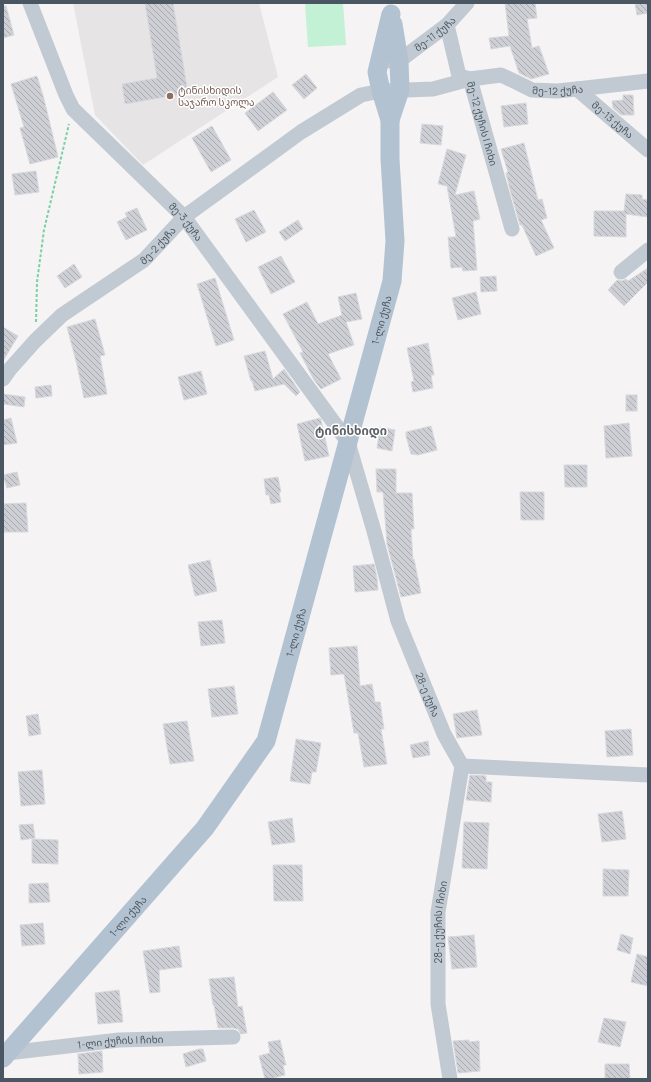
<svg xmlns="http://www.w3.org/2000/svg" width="651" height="1082" font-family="Manrope,'Noto Sans Georgian',sans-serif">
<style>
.education{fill:#e6e4e5}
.green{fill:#c3f1d5}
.building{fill:url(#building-back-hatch);stroke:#d7d9de}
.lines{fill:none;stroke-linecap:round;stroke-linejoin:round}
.path{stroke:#7ad0a6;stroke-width:2;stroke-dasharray:3 2;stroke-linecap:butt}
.minor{stroke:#c1cad2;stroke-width:15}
.major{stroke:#b3c2d1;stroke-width:19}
.education-dot{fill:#8d6e63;stroke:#fff;stroke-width:1.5}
.labels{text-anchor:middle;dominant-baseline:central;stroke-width:3;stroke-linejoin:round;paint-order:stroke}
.street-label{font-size:10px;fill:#4a5661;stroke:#fff}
.education-label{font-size:10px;fill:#785e54;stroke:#fff;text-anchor:start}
.quarter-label{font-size:12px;font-weight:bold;fill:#5f6368;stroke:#fff}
</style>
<defs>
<pattern id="building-back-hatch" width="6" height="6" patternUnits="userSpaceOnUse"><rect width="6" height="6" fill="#cdcfd5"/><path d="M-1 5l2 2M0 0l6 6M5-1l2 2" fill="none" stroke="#a8abb0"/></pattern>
</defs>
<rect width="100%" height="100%" fill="#f5f3f3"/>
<polygon class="education" points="73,3 259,3 278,77 143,165 95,115"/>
<polygon class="green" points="305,3 343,3 346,45 308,47"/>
<g class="building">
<polygon points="145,3 173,3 188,93 125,104 122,84 157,78"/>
<polygon points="505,3 535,3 537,18 527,19 532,48 539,46 549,74 531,79 519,73 510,46 491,49 489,38 509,36"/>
<polygon points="635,3 648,3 648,13 637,15"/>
<polygon points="3,6 6,6 14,35 3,38"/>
<polygon points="306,74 317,88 304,99 292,85"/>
<polygon points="37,76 44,99 58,157 30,164 20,128 24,127 11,84"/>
<polygon points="273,92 287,110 258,131 245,113"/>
<polygon points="623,95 633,95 634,115 621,115 613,108 612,101 623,100"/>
<polygon points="526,103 528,124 504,127 501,106"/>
<polygon points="422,124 443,126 441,145 420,143"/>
<polygon points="212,126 231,160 211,172 192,138"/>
<polygon points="524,143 538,200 542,199 547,218 541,220 554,248 536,256 522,225 520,225 510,190 506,173 508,172 501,149"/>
<polygon points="447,149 466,155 455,195 474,191 480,219 473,221 477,270 463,271 462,267 451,268 448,237 456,237 447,186 438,184"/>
<polygon points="36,171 39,192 15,195 12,174"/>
<polygon points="626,194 642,195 642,199 648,200 648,217 626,214 626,237 594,236 594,211 624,211"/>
<polygon points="137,208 147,230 126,240 117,222 127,217 125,213"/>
<polygon points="254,210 266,232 246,242 235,219"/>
<polygon points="298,220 303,229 285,241 279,232"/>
<polygon points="281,256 295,282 271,294 258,267"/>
<polygon points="74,264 82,277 65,288 57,276"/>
<polygon points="648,268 648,282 624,306 608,290 617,280 622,281 626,279 628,281"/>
<polygon points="496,276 497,291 481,292 480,277"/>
<polygon points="215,278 234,340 216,346 197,284"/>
<polygon points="476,292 481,314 458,320 452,298"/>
<polygon points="356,293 362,319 346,322 354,345 328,354 341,379 321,389 314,380 300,353 303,352 283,314 307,302 318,324 342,315 338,297"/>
<polygon points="95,319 105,355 100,356 107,394 84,398 77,365 67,327"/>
<polygon points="3,327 18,336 3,361"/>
<polygon points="428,343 434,375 431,375 433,388 413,392 411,382 414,381 407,348"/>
<polygon points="265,351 273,379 284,369 300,392 296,396 284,384 255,391 252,381 251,381 244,356"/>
<polygon points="201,371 207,394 184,400 178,377"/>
<polygon points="51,385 52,396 36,398 35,387"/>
<polygon points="3,394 25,397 24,407 3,404"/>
<rect x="626" y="395" width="11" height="16"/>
<polygon points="11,418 17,443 3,445 3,420"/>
<polygon points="320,418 321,420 329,456 305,461 297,424"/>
<polygon points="629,423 632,456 606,458 604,426"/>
<polygon points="431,426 437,450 418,455 411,454 406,436 406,432"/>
<polygon points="380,427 395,430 392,451 377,448"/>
<polygon points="564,465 587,465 587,487 565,487"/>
<polygon points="376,469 396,469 396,493 412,493 414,529 411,529 413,560 414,559 421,593 401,597 387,544 383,492 377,492"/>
<polygon points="17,472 20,485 7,488 3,475"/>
<polygon points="278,477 281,492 279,492 281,502 271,504 269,495 266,495 264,479"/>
<polygon points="520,492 544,492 544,520 521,520"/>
<polygon points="26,503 28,532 3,532 3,504"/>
<polygon points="210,560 217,591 195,596 188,565"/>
<polygon points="374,564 377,578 378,590 355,592 353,566"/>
<polygon points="222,620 225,643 201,646 198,622"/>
<polygon points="357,646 360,686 372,684 375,702 380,702 384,729 381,729 387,764 364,767 358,733 354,733 344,674 331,675 329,648"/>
<polygon points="234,686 238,714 212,717 208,689"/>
<polygon points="477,710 482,735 457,738 453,714"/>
<polygon points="38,714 41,734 29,736 26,716"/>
<polygon points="187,721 194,761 170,764 163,724"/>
<polygon points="631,729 633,755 607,757 605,731"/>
<polygon points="296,739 321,743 316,772 312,772 310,784 290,781"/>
<polygon points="428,741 430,755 413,758 410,745"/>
<polygon points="42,770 45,804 21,806 18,772"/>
<polygon points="470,775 486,776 486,782 492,782 491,802 466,800"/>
<polygon points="622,811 626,839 602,842 598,814"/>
<polygon points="292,818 295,842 272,845 268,822"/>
<polygon points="464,822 489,823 487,869 462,868"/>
<polygon points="33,824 35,838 21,840 19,825"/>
<polygon points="32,839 58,840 58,864 32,863"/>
<polygon points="273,865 302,865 303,901 274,901"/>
<polygon points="603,869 629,870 628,896 603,896"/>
<polygon points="48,883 50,902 29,903 29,884"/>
<polygon points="43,923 45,944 22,946 20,925"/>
<polygon points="621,934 633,938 630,954 617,950"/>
<polygon points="474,935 477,967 452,969 448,937"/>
<polygon points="179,946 182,967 159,970 160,992 150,993 143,951"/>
<polygon points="637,954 648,957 648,986 631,982"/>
<polygon points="234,977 238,1007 242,1006 247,1033 241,1034 238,1029 233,1028 218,1028 214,1005 213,1005 209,979"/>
<polygon points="119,990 123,1022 98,1024 95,993"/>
<polygon points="604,1018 626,1022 620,1047 598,1042"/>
<polygon points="280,1040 286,1065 283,1065 285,1075 269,1079 265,1079 259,1056 270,1053 268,1042"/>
<polygon points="469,1040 469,1042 479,1041 480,1071 458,1073 453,1041"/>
<polygon points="199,1049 203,1049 206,1061 186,1067 183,1054"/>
<polygon points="102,1051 103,1072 79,1074 78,1054"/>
<polygon points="605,1064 629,1064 630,1079 605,1079"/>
</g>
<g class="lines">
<polyline class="path" points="36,322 37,282 44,230 69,124"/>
<g class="minor">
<path id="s1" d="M30,3L66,95L73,109L184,217L348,442L374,531L398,621L444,734L462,766"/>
<path id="s2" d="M447,25L459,76L470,79L512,229"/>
<path id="s3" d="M390,61H399L447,25L467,3"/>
<path id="s4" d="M577,89L648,150"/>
<polyline points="621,272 648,250"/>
<path id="s5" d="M3,379L10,369L35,341L62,315L144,260L184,217L301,132L361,95L381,91L433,89L470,79L501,75L516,82L532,90L557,91L577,89L648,81"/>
<polyline points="462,766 648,775"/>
<path id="s6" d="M7,1053L119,1040L233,1037"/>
<path id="s7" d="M450,1079L438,1004V912L462,766"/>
</g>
<g class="major">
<polyline points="390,120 400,90 399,61 393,24"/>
<path id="s8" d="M3,1058L205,828L266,741L392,281L395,241L390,159V120L381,91L377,72L391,14"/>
</g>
</g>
<circle class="education-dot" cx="170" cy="96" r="4"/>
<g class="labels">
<g class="street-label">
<text stroke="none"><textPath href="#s3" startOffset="54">მე-11 ქუჩა</textPath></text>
<text stroke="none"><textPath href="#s5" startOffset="662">მე-12 ქუჩა</textPath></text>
<text stroke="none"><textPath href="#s4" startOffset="47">მე-13 ქუჩა</textPath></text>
<text stroke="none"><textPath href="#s2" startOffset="110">მე-12 ქუჩის I ჩიხი</textPath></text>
<text stroke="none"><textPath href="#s1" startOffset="274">მე-3 ქუჩა</textPath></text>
<text stroke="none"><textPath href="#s5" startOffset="206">მე-2 ქუჩა</textPath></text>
<text stroke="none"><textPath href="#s8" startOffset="849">1-ლი ქუჩა</textPath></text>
<text stroke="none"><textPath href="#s8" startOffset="525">1-ლი ქუჩა</textPath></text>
<text stroke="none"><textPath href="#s1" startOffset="813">28-ე ქუჩა</textPath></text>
<text stroke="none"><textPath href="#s8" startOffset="189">1-ლი ქუჩა</textPath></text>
<text stroke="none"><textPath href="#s7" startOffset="158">28-ე ქუჩის I ჩიხი</textPath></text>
<text stroke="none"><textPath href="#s6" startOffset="114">1-ლი ქუჩის I ჩიხი</textPath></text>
</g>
<g class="education-label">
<text x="178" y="90">ტინისხიდის<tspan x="178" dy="12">საჯარო სკოლა</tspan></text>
</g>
<g class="quarter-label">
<text x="351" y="430">ტინისხიდი</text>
</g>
</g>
<rect width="651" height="1082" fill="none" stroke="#4a5661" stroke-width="8"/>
</svg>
